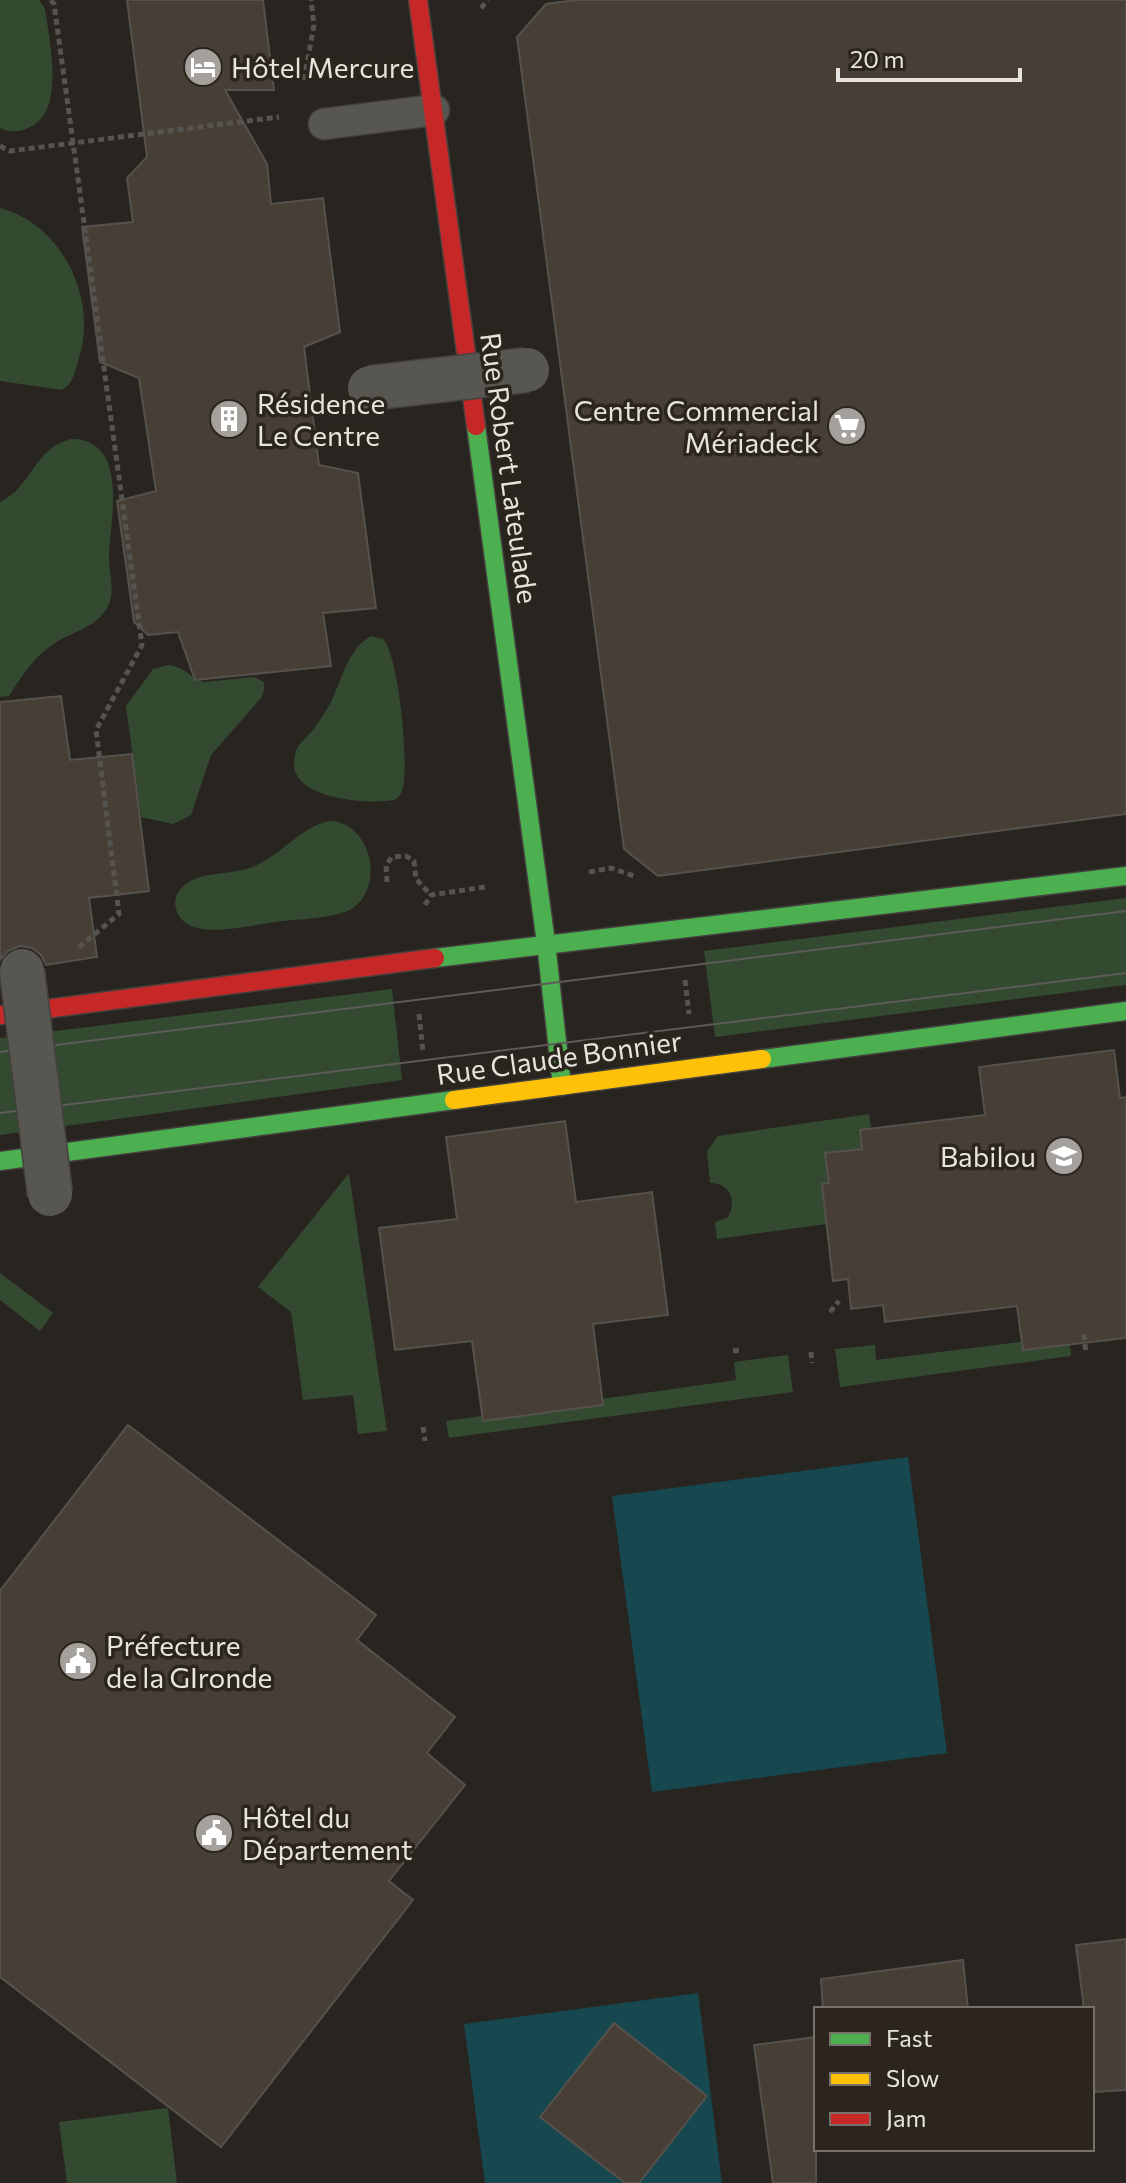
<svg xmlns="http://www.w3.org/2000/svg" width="1126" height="2183" font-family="Commissioner,sans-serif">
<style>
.green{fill:#344a30}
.water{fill:#17484f}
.building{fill:#473f36;stroke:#55524e;stroke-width:2}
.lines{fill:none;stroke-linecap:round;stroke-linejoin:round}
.lane-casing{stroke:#43403d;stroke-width:33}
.fast-casing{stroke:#43403d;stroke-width:21}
.slow-casing{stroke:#43403d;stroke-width:21}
.jam-casing{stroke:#43403d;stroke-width:21}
.path{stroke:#565451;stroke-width:5;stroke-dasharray:6 4;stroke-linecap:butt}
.lane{stroke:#585651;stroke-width:30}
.fast{stroke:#4caf50;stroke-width:18}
.slow{stroke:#ffc107;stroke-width:18}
.jam{stroke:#c62828;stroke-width:18}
.tram{stroke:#5d5a57;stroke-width:2}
.street-bridge-casing{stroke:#43403d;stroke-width:47;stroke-linecap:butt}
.street-bridge{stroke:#585651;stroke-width:44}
.labels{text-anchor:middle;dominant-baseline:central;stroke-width:7;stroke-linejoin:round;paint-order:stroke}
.poi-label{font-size:28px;fill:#e7e4df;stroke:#2b251d;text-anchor:start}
.street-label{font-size:28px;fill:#e7e4df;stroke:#2b251d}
</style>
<rect width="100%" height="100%" fill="#282420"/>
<g class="green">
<path d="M0,0H39L45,9C49,39 66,112 30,127C20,132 11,133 0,128Z"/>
<path d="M0,208C62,224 98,299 79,358C75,370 74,383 62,390L0,381Z"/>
<path d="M71,439C130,439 110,520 109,557C109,575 117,595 105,611C94,627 74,632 58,641C36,654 23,674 9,696L0,697V502C32,487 34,448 71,439Z"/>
<path d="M371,636L383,639C399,655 410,769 402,791C400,797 398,797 394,800C367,805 283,799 295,755C297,744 306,738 313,730C319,722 325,712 330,704C341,682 348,648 371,636Z"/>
<path d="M169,665C190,669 188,678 205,682L254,677L264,682V690L261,698L211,755L191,815L173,824L141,817L126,706L153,669Z"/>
<path d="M329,821C370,821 386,884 353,908C336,919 296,919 275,922C248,925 186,944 176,909C173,899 178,889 187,883C208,870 235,876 257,865C284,852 300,828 329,821Z"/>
<polygon points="1126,898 1126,985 715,1037 704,951"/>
<polygon points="392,989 402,1080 0,1135 0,1038"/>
<path d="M869,1114L871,1128L860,1131L862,1149L825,1153L829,1183L827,1224L717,1239L715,1222L727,1218C738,1202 730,1183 710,1183L707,1151L718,1136Z"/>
<polygon points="349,1173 387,1431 358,1434 353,1395 303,1400 291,1312 258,1287"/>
<polygon points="0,1273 53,1313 40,1331 0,1300"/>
<polygon points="1069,1336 1071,1356 840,1387 835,1349 875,1345 876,1360"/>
<polygon points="788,1355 793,1392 449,1438 446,1421 736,1380 734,1362"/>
<polygon points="168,2108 177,2183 67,2183 59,2122"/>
</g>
<g class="water">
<polygon points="908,1457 947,1753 652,1792 612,1496"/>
<polygon points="698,1993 722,2183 639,2183 707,2096 614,2023 540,2117 625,2183 485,2183 464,2024"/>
</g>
<g class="building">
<polygon points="127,0 263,0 274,90 225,90 267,164 271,204 323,198 340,332 304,347 319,465 358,473 376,608 323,613 331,666 195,680 178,632 148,635 134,622 117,501 156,491 139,378 100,362 82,227 133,222 127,178 147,157"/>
<polygon points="576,0 1126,0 1126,814 658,876 624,849 517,37 546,4"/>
<polygon points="61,696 70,760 132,754 149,891 89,898 97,957 46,965 41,955 32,948 20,946 8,951 0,960 0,702"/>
<polygon points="1114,1050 1120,1098 1126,1097 1126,1338 1023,1350 1017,1306 885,1322 883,1305 851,1309 848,1279 833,1281 822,1184 829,1183 825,1153 862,1149 860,1130 985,1115 979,1067"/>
<polygon points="565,1121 576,1202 652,1192 668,1315 593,1324 603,1405 483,1421 472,1341 395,1350 379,1228 457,1219 446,1137"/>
<polygon points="128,1425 376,1615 357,1640 455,1717 427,1753 465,1785 389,1881 413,1900 221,2147 0,1977 0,1591"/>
<polygon points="1126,1939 1126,2090 1095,2092 1092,2070 1092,2009 1084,2009 1076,1945"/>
<polygon points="963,1960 968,2009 823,2009 821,1979"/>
<polygon points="614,2023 707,2096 639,2183 625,2183 540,2117"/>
<polygon points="816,2037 816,2183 773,2183 754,2045"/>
</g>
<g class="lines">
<defs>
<polyline id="lane" points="324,124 434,110"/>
<g id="fast">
<polyline points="476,426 546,943 562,1086"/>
<polyline points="435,958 1126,876"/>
<polyline points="762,1059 1126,1011"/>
<polyline points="0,1161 454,1100"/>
</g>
<polyline id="slow" points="454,1100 762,1059"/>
<g id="jam">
<polyline points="418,0 476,426"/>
<polyline points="0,1015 435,958"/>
</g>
</defs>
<use href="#lane" class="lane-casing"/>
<use href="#fast" class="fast-casing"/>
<use href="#slow" class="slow-casing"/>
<use href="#jam" class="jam-casing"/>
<g class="path">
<polyline points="51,0 54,4 142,645 96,730 119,914 79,947"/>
<polyline points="481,8 488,0"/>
<polyline points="304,80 314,25 311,0"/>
<polyline points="0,146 10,151 279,117"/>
<polyline points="589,872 611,868 634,876"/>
<polyline points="387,882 386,865 392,857 406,856 414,861 416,879 431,895"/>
<polyline points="425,905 431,895 485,887"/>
<polyline points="685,980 689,1014"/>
<polyline points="419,1014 423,1052"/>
<polyline points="830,1312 839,1301"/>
<polyline points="1084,1334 1086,1354"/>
<polyline points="733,1351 742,1350"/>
<polyline points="811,1352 812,1363"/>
<polyline points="423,1427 425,1441"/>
</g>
<use href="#lane" class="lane"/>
<use href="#fast" class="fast"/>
<use href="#slow" class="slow"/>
<use href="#jam" class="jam"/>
<g class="tram">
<polyline points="0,1052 1126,911"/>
<polyline points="0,1113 1126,973"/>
</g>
<defs>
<g id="street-bridge">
<polyline points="370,388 527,370"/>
<polyline points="22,971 50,1194"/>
</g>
</defs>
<use href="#street-bridge" class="street-bridge-casing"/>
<use href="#street-bridge" class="street-bridge"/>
</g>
<defs>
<symbol id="hotel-disc" viewBox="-11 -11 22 22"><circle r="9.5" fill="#a4a19c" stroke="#2b251d"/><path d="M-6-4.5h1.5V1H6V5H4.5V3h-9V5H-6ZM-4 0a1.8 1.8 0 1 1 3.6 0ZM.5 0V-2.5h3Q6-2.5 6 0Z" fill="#fff"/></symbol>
<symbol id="building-disc" viewBox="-11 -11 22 22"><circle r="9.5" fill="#a4a19c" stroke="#2b251d"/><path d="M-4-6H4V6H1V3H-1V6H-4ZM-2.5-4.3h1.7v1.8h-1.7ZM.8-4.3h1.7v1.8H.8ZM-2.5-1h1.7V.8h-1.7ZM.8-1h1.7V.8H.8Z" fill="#fff"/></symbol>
<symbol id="supermarket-disc" viewBox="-11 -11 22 22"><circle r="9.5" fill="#a4a19c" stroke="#2b251d"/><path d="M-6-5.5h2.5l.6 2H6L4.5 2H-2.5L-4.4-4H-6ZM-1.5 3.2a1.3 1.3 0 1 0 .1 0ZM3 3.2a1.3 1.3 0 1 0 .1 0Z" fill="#fff"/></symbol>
<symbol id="school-disc" viewBox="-11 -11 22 22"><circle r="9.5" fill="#a4a19c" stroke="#2b251d"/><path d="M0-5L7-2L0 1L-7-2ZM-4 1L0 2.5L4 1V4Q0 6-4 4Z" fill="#fff"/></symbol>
<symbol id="civic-disc" viewBox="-11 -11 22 22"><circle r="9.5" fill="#a4a19c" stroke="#2b251d"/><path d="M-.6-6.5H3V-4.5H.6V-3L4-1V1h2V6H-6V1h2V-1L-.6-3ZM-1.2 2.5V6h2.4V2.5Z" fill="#fff"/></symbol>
</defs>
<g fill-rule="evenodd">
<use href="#hotel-disc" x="181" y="45" width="44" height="44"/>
<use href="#building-disc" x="207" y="397" width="44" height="44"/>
<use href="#supermarket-disc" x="825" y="404" width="44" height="44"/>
<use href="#school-disc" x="1042" y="1134" width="44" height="44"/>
<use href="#civic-disc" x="56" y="1639" width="44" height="44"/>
<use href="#civic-disc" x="192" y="1811" width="44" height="44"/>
</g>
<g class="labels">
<g class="poi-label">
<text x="231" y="67">Hôtel Mercure</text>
<text x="257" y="403">Résidence<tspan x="257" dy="32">Le Centre</tspan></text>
<text x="819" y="410" text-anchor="end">Centre Commercial<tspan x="819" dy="32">Mériadeck</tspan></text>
<text x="1036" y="1156" text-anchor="end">Babilou</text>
<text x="106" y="1645">Préfecture<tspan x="106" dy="32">de la GIronde</tspan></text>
<text x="242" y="1817">Hôtel du<tspan x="242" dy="32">Département</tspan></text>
</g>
<g class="street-label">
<text transform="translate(510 468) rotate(82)">Rue Robert Lateulade</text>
<text transform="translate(559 1057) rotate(-8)">Rue Claude Bonnier</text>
</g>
</g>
<rect x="814" y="2007" width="280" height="144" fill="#2b251d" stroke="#76716b" stroke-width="2"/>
<rect x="830" y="2033" width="40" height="12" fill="#4caf50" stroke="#76716b" stroke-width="2"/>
<text x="886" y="2047" font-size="24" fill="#e7e4df">Fast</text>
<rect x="830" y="2073" width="40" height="12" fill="#ffc107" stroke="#76716b" stroke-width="2"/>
<text x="886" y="2087" font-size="24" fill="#e7e4df">Slow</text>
<rect x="830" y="2113" width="40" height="12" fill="#c62828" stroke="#76716b" stroke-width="2"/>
<text x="886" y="2127" font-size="24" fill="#e7e4df">Jam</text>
<path d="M838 68v12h182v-12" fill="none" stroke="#e7e4df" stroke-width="4"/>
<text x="850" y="68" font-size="24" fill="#e7e4df" stroke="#2b251d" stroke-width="6" paint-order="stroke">20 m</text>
</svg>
